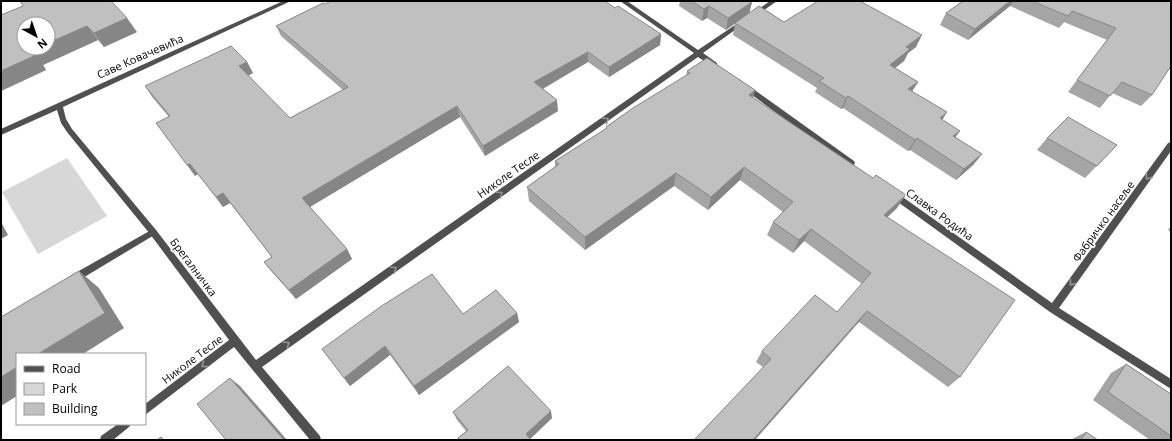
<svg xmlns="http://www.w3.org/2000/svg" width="1172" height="441" font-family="'Open Sans',sans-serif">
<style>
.green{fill:#d7d7d7}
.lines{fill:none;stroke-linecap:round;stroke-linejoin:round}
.service{fill:#505050;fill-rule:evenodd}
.minor{fill:#505050;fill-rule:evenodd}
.wall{fill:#a5a5a5}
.shaded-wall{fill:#868686}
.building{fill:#c0c0c0;stroke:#868686}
.oneway{stroke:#969696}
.labels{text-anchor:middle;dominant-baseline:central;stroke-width:3.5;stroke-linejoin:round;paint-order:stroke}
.street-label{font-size:11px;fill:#000;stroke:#fff}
</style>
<rect width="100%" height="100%" fill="#fff"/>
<polygon class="green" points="67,158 107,216 38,254 2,192"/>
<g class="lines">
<polygon class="service" points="153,229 156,230 157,232 156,234 76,282 73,283 70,282 69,279 70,276"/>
<g class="minor">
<polygon points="283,1 291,1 63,107 66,119 72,129 156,230 256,360 694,53 620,1 627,1 698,50 741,21 743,20 746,22 703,53 717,63 717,67 713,67 698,57 262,367 320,436 321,440 310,440 234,347 145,415 145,404 229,340 150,234 67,132 61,123 57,110 1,135 1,129"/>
<polygon points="770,1 777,1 757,15 753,15 753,13"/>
<polygon points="745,86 749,86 854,161 855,163 854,165 848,165 745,90"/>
<polygon points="1171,142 1171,151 1059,308 1171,379 1171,389 1050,312 891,197 890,195 894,192 897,193 1052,303 1168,143"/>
<polygon points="118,424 131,424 129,427 113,440 100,440 101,436"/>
</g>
</g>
<g class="wall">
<polygon points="680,1 750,1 752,2 749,13 784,22 916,47 908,53 904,61 895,68 918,82 912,91 942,120 955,137 982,154 973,165 956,180 910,150 908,151 843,108 841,109 815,92 817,88 733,35 735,23 726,30 707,18 702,21 679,6"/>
<polygon points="963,1 1171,1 1152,95 1141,106 1112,93 1100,108 1068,92 1107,40 1064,22 1059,28 1010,6 968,40 940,25 946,13"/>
<polygon points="325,4 615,8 661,34 660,45 609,77 588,62 543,89 558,111 485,156 460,117 310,207 347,249 352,259 296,299 271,271 264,262 272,257 230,203 223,207 198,174 195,176 169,117 152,97 145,86 247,62 253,73 248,76 290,118 343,90 281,36 276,26"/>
<polygon points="1,15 137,32 104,47 98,40 43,65 46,70 1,91"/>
<polygon points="687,71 755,90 753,98 897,208 887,217 960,377 948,387 859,322 763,367 756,362 762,351 837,312 862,284 804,241 793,253 767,235 773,222 783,212 740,180 708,210 674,186 585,250 529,201 527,187 555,167 555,161 606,129 606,127 686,76"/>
<polygon points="1047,138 1117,145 1085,178 1037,150"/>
<polygon points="1171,226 1171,232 1168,230"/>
<polygon points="517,313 519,322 419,395 390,355 350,386 322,349 463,314"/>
<polygon points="1126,364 1171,394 1171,440 1150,440 1093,400 1111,373"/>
<polygon points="453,412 552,418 530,439 531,440 459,440 458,438 466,431 457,420"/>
<polygon points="1086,432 1098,440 1071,440 1072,439"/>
</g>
<g class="shaded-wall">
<polygon points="1010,1 1014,1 1010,6 968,40 975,29"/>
<polygon points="752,2 749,14 726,30 728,18"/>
<polygon points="709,6 707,18 702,21 704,9"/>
<polygon points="1072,11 1064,22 1059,28 1068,16"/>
<polygon points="127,18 137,32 104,47 94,33"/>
<polygon points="87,26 98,40 43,65 46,70 1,91 1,71 31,51 36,48 48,48 48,43"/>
<polygon points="661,34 660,45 609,77 609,67"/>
<polygon points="922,35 916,47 908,53 904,61 884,77 890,65 906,47"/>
<polygon points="588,52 588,62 535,93 534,82"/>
<polygon points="247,62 253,73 245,77 239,66"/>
<polygon points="918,82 911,93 908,89"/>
<polygon points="755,90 751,104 749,95"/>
<polygon points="848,96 843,108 841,109 846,98"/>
<polygon points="557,100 558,111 485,156 483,146"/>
<polygon points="457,106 460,117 308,208 302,198"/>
<polygon points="947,112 940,124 940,118"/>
<polygon points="960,131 952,142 953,136"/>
<polygon points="917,138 910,150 908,151 915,140"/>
<polygon points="982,154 973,165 956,180 964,169"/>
<polygon points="190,164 198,174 195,176 187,165"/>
<polygon points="744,167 740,180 708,210 711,197"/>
<polygon points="676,173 674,186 585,250 585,237"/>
<polygon points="223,193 230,203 223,207 216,197"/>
<polygon points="906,195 897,208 876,228 884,215"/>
<polygon points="1,222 8,235 1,239"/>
<polygon points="811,229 804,241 793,253 799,240"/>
<polygon points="347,249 352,259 296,299 289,290"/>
<polygon points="79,271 99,288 124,328 83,354 38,354"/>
<polygon points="867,311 859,322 755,440 753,440"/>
<polygon points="517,313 519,322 419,395 414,386"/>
<polygon points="385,346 390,355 350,386 344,378"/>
<polygon points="17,367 17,396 1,406 1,377"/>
<polygon points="230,378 240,386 287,440 284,440"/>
<polygon points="551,411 552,418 529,440 526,434"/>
</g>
<g class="building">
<polygon points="20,1 111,1 127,18 94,33 87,26 48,43 48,24 24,24 24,48 36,48 31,51 34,56 1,71 1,15 23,6"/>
<polygon points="331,1 605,1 615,8 618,6 661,34 609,67 588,52 534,82 557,100 483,146 457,106 302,198 347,249 289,290 264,262 272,257 223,193 216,197 190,164 187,165 176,150 156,123 170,116 145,86 231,46 247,62 239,66 290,118 348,87 276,26 323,3 325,4"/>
<polygon points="691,1 750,1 752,2 728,18 709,6 704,9"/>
<polygon points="818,1 860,1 922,35 906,47 910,49 890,65 918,82 908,89 947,112 940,118 960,131 953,136 982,154 964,169 917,138 915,140 848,96 846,98 819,81 824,78 735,23 759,6 784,22"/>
<polygon points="963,1 1010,1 975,29 946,13"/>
<polygon points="1032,1 1171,1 1171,66 1152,95 1122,82 1110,96 1077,80 1116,28 1072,11 1068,16"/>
<polygon points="707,58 755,90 749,95 873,178 876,175 906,195 884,215 1015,300 960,377 867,311 753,440 694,440 771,359 762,351 815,295 837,312 871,273 811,229 799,240 773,222 793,202 744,167 711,197 676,173 585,237 527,187 559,164 555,161 607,128 606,127 633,108 690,73 687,71"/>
<polygon points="1068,117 1117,145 1097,166 1047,138"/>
<polygon points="79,271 105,313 38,354 17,354 17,367 1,377 1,317"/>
<polygon points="432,274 463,314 496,290 517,313 414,386 385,346 344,378 322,349 380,307"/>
<polygon points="1126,364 1171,394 1171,436 1108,392"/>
<polygon points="508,366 551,411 526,434 531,440 460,440 458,438 468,430 453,412"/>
<polygon points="230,378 284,440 226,440 197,404"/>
<polygon points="1086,432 1098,440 1081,440"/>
<polygon points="161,437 164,440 157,440"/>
</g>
<defs><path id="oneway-chevron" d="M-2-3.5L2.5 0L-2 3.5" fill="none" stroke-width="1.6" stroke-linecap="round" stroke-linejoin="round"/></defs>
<g class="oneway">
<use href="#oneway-chevron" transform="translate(606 120) rotate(-35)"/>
<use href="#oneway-chevron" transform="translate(1148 177) rotate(126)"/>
<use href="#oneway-chevron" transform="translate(500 194) rotate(-35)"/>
<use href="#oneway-chevron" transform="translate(394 269) rotate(-35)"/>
<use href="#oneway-chevron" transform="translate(1072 283) rotate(126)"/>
<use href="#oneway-chevron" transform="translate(287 344) rotate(-35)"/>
<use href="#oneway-chevron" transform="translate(204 365) rotate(143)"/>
</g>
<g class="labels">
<g class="street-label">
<text transform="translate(140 56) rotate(-24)">Саве Ковачевића</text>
<text transform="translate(508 174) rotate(-35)">Николе Тесле</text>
<text transform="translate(940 214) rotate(36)">Славка Родића</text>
<text transform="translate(1103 221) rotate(-54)">Фабричко насеље</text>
<text transform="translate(194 267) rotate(53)">Брегалничка</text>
<text transform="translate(192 359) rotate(-37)">Николе Тесле</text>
</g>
</g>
<rect width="1172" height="441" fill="none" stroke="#000000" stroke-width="4"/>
<rect x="16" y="353" width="130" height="72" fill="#ffffff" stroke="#999999"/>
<rect x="24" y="366" width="20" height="6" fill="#505050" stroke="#999999"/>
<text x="52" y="373" font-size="12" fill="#000000">Road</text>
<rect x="24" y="383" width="20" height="12" fill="#d7d7d7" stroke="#999999"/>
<text x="52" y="393" font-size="12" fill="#000000">Park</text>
<rect x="24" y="403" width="20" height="12" fill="#c0c0c0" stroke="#999999"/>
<text x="52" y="413" font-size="12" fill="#000000">Building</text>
<g transform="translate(36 36) rotate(140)"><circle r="19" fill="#ffffff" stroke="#999999"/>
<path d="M0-3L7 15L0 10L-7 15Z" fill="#000000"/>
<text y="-6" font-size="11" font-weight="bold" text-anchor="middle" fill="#000000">N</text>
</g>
</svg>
